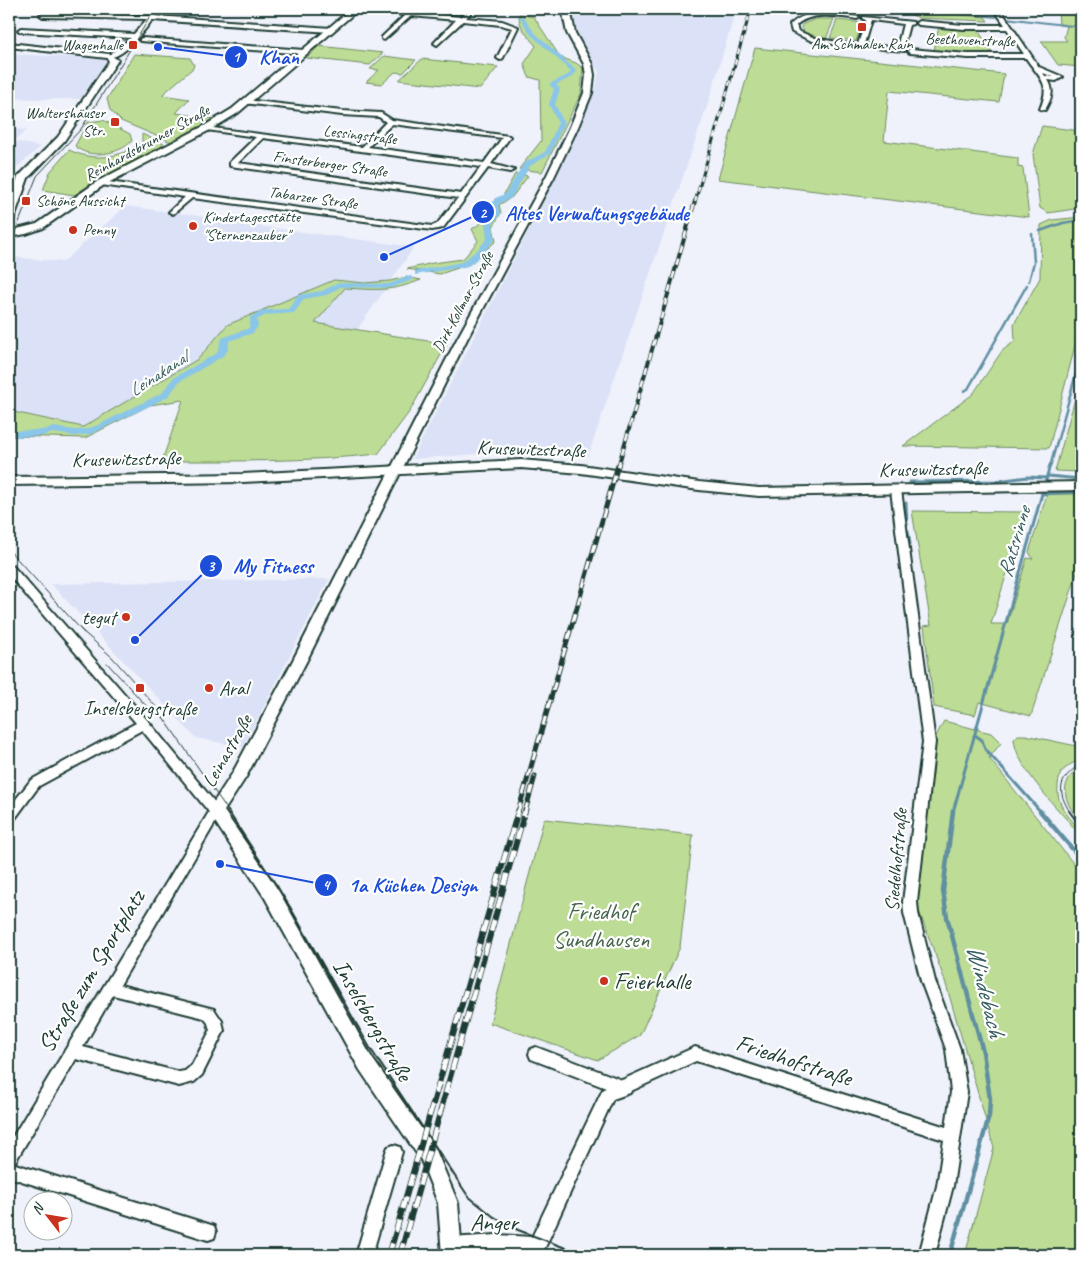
<svg xmlns="http://www.w3.org/2000/svg" width="1090" height="1264" font-family="Caveat,sans-serif">
<style>
.built{fill:#dbe1f6}
.green{fill:#bddc95;stroke:#6e8c64}
.lines{fill:none;stroke-linecap:round;stroke-linejoin:round}
.stream-far3{stroke:#5f8fa1;stroke-width:2}
.stream-far2{stroke:#5f8fa1;stroke-width:2.5}
.stream-far1{stroke:#5f8fa1;stroke-width:3}
.stream{stroke:#5f8fa1;stroke-width:4.5}
.canal{fill:#8ac6ea;fill-rule:evenodd}
.minor-casing{stroke:#1f3d34;stroke-width:4}
.tertiary-casing{stroke:#1f3d34;stroke-width:4}
.secondary-casing{stroke:#1f3d34;stroke-width:4}
.minor{fill:#fff;fill-rule:evenodd}
.tertiary{fill:#fff;fill-rule:evenodd}
.secondary{fill:#fff;fill-rule:evenodd}
.tram-far1{stroke:#1f3d34;stroke-width:1}
.tram{stroke:#1f3d34;stroke-width:2}
.rail-far3-casing{stroke:#1f3d34;stroke-width:3}
.rail-far2-casing{stroke:#1f3d34;stroke-width:4}
.rail-far1-casing{stroke:#1f3d34;stroke-width:5}
.rail-casing{stroke:#1f3d34;stroke-width:6}
.rail-far3{stroke:#fff;stroke-width:2;stroke-dasharray:5.5;stroke-linecap:butt}
.rail-far2{stroke:#fff;stroke-width:2.5;stroke-dasharray:7;stroke-linecap:butt}
.rail-far1{stroke:#fff;stroke-width:3;stroke-dasharray:9;stroke-linecap:butt}
.rail{stroke:#fff;stroke-width:4.5;stroke-dasharray:12;stroke-linecap:butt}
.poi-dot{fill:#c8321e;stroke:#fff;stroke-width:2}
.labels{text-anchor:middle;dominant-baseline:central;stroke-width:4.5;stroke-linejoin:round;paint-order:stroke}
.far-street-label{font-size:16px;fill:#1f3d34;stroke:#fff}
.far-poi-label{font-size:16px;fill:#1f3d34;stroke:#fff;text-anchor:start}
.far-water-label{font-size:18px;font-style:italic;fill:#3a5f62;stroke:#fff}
.street-label{font-size:20px;fill:#1f3d34;stroke:#fff}
.poi-label{font-size:20px;fill:#1f3d34;stroke:#fff;text-anchor:end}
.water-label{font-size:21px;font-style:italic;fill:#3a5f62;stroke:#fff}
.near-park-label{font-size:24px;fill:#46654c;stroke:#fff}
.near-street-label{font-size:24px;fill:#1f3d34;stroke:#fff}
.near-poi-label{font-size:24px;fill:#1f3d34;stroke:#fff;text-anchor:start}
.near-water-label{font-size:25px;font-style:italic;fill:#3a5f62;stroke:#fff}
.leader{fill:none;stroke:#1d4ed8;stroke-width:2}
.callout-dot{fill:#1d4ed8;stroke:#fff;stroke-width:2}
.mark-label{font-size:15px;text-anchor:middle;font-weight:bold;fill:#fff}
.callout-label{font-size:21px;text-anchor:middle;font-weight:bold;fill:#1d4ed8;stroke:#fff;stroke-width:4.5;stroke-linejoin:round;paint-order:stroke}
</style>
<rect width="100%" height="100%" fill="#eff1fb"/>
<filter id="ink" filterUnits="userSpaceOnUse"><feTurbulence type="fractalNoise" baseFrequency=".02" numOctaves="2"/><feDisplacementMap in="SourceGraphic" scale="10" xChannelSelector="R" yChannelSelector="G"/><feConvolveMatrix kernelMatrix="1 2 1 2 8 2 1 2 1" color-interpolation-filters="sRGB"/></filter>
<g filter="url(#ink)">
<g class="built">
<polygon points="571,9 736,9 710,97 588,456 529,450 412,459 558,173 596,88 599,72 578,35"/>
<polygon points="9,54 107,59 82,99 45,99 9,98"/>
<polygon points="9,129 27,130 14,141 40,147 9,174"/>
<polygon points="126,206 235,221 234,223 414,247 357,330 252,314 227,325 198,359 83,427 9,411 9,269 12,257 63,262"/>
<polygon points="329,579 243,747 196,738 51,584"/>
</g>
<g class="green">
<polygon points="896,9 985,17 988,21 919,18 912,15 895,13"/>
<polygon points="1058,9 1081,9 1081,67 1058,65 1041,41 1067,41 1064,37 1067,26 1059,25"/>
<path d="M519,14L534,17L560,57L576,63L583,68L581,94L542,172L519,169L541,141L540,80L529,77L524,64L536,46C528,36 518,27 519,14Z"/>
<path d="M816,19H834L826,39C817,37 805,36 801,27L803,24Z"/>
<polygon points="837,20 863,23 856,41 830,38"/>
<polygon points="939,27 977,28 993,55 934,52 936,39 946,40 936,39"/>
<polygon points="319,46 383,53 370,65 306,58"/>
<polygon points="755,48 1004,74 999,102 889,91 884,141 1018,158 1018,167 1023,168 1029,217 718,179"/>
<polygon points="134,54 190,58 194,65 193,68 162,95 189,99 176,113 215,119 171,142 121,121 110,110 107,99"/>
<polygon points="384,56 416,60 403,73 395,72 382,84 366,82 379,70 370,69"/>
<polygon points="422,59 498,67 480,89 399,80"/>
<path d="M103,120L130,134L132,141C120,154 89,160 75,146L88,122Z"/>
<polygon points="1042,126 1081,131 1081,208 1048,213 1040,208 1033,154"/>
<path d="M142,134L166,145L102,178L74,195L43,190L50,172L69,150C95,162 118,158 142,143Z"/>
<polygon points="515,174 528,176 512,197 499,205 501,213 493,227 496,241 470,264 440,274 407,269 433,263 463,259 478,241 472,229 490,217 495,199 503,196"/>
<polygon points="1081,217 1081,322 1049,448 903,446 973,394 1002,351 1015,341 1014,324 1040,278 1041,225 1052,220"/>
<path d="M406,277L421,280C390,292 378,290 345,288L315,323L447,344L410,411L378,454C306,462 235,461 162,461L183,400L150,405L85,438L9,436V411L83,427L198,359L227,325L334,280L364,283L390,281Z"/>
<polygon points="1081,377 1081,472 1055,471"/>
<polygon points="1047,494 1081,494 1081,567 1079,567 1031,716 979,702 975,715 934,707 924,626 931,625 912,511 1026,512 991,624 1007,624 1027,558 1033,559 1029,552"/>
<polygon points="944,721 991,733 1001,743 989,758 1081,873 1081,1255 965,1255 994,1148 945,981 916,903 936,736"/>
<path d="M1018,735H1025L1081,747V759L1071,764L1061,772C1052,799 1063,812 1081,830V836C1063,814 1015,767 1014,739Z"/>
<path d="M1081,767V823C1065,804 1056,783 1081,767Z"/>
<polygon points="544,819 693,835 680,947 640,1035 598,1060 490,1023"/>
</g>
<g class="lines">
<g class="stream-far3">
<polyline points="918,9 996,17"/>
<polyline points="1006,18 1081,27"/>
</g>
<g class="stream-far2">
<polyline points="1040,231 1063,223 1081,220"/>
<polyline points="1029,281 1034,262 1032,234"/>
<polyline points="964,391 968,389 1027,285"/>
<polyline points="1050,467 1081,356"/>
</g>
<g class="stream-far1">
<polyline points="1048,476 1081,479"/>
<polyline points="910,482 997,481 1028,477 1047,478"/>
<polyline points="1042,494 1081,492"/>
<polyline points="906,503 907,524"/>
<polyline points="908,531 910,544"/>
<polyline points="975,735 982,740 985,749 1041,812"/>
<polyline points="953,812 1050,465"/>
</g>
<g class="stream">
<polyline points="1040,811 1081,859"/>
<polyline points="950,1255 989,1116 990,1099 983,1052 947,917 943,891 953,811"/>
</g>
<g class="canal">
<polygon points="519,16 523,16 534,32 577,71 572,77 556,85 560,89 555,104 564,123 550,154 530,166 511,198 502,202 498,206 501,214 493,223 495,239 483,254 468,266 415,275 415,271 462,262 477,250 487,239 485,223 493,214 490,206 496,198 505,194 524,163 545,152 558,123 549,104 554,89 549,84 568,75 571,71 530,34"/>
<polygon points="410,276 414,278 413,280 390,288 340,287 327,295 304,299 294,313 266,315 257,320 258,326 253,333 229,341 228,350 223,356 179,382 168,397 91,434 75,436 53,433 42,436 9,437 9,431 42,430 53,427 75,430 87,429 98,425 162,393 173,378 217,353 222,338 247,329 250,326 250,317 264,310 288,309 298,295 322,291 338,283 389,284"/>
</g>
<defs>
<g id="minor">
<path d="M154,9H160L155,16L331,28L334,30L331,32L152,20C144,31 124,58 109,57V55L131,38L21,32L18,30L21,28L134,34L147,19L43,17L40,15L43,13L149,16Z"/>
<polygon points="360,9 409,12 412,10 415,12 460,17 468,9 474,9 466,18 502,21 518,27 503,58 500,60 497,58 512,28 501,25 463,21 437,45 434,43 435,42 456,20 411,16 384,40 382,39 382,37 405,15"/>
<path d="M994,9H1000L1039,67L1063,77L1056,81L1048,80C1055,91 1051,99 1045,110L1040,109C1051,83 1041,80 1026,58H968L910,53L907,51L910,49L968,54H1024L1007,29H964L919,25L916,23L919,21L964,25H1005ZM1043,73L1054,77L1045,76Z"/>
<path d="M823,12L860,17L857,19C837,16 813,11 796,25L798,31L815,38L848,44V46L812,41L792,32L790,25C799,16 810,13 823,12Z"/>
<path d="M863,17L913,22V24L909,25L903,48L905,50L904,51L852,46V44H858L866,20L863,19ZM871,20L903,24L897,48L864,44Z"/>
<polygon points="142,38 304,50 307,52 304,54 140,41 140,39"/>
<path d="M246,100L342,111L381,113L392,120L509,136L510,137L491,164L514,170L510,172L488,168L443,228L432,230L192,198L173,214L169,212L185,197L101,185L97,183L101,181L432,226L437,224L458,198L230,166V162L256,137L207,130L204,128L205,127L362,147L386,122L379,117L342,115L244,103V101ZM392,124L502,138L484,163L368,147ZM263,138L481,167L461,194L238,163Z"/>
<polygon points="896,487 901,490 935,742 917,902 918,913 935,981 960,1049 967,1092 953,1186 935,1255 919,1255 937,1186 944,1140 696,1061 631,1091 630,1093 613,1099 543,1252 537,1254 496,1251 451,1254 445,1252 443,1246 445,1240 451,1238 496,1235 532,1237 603,1089 606,1088 531,1059 529,1054 531,1049 536,1047 622,1080 695,1047 946,1127 951,1092 946,1049 921,981 904,913 903,902 923,742 891,490"/>
<path d="M9,565L13,566L148,721L222,811L120,985L214,1009L222,1021L224,1031L202,1075L194,1082L179,1086L76,1059L15,1162L12,1163L208,1224L214,1226L216,1232L214,1238L208,1240L9,1177V1143L209,812L142,730L39,786L14,820L9,822V808L31,780L136,723L9,575ZM113,995L204,1018L208,1023L210,1031L192,1065L185,1071L179,1072L83,1047Z"/>
<polygon points="394,1145 400,1147 402,1152 372,1255 356,1255 386,1152 388,1147"/>
</g>
<g id="tertiary">
<polygon points="351,9 359,9 238,113 210,130 104,185 43,228 26,234 9,237 9,231 37,224 98,181 204,126 232,109"/>
<polygon points="562,9 570,9 575,33 592,64 594,75 592,93 578,127 554,177 467,339 306,662 246,777 224,811 277,888 372,1058 435,1148 458,1203 462,1255 442,1255 438,1203 421,1160 360,1070 265,898 208,811 232,774 292,662 457,339 546,177 570,127 584,93 586,75 584,64 567,33"/>
</g>
<g id="secondary">
<polygon points="9,43 109,54 118,60 64,141 28,178 14,218 9,221 9,204 18,177 58,137 109,61 107,58 9,47"/>
<polygon points="521,460 581,465 699,482 759,488 1081,482 1081,490 759,496 699,490 581,473 521,468 243,482 9,485 9,477 243,474"/>
</g>
</defs>
<use href="#minor" class="minor-casing"/>
<use href="#tertiary" class="tertiary-casing"/>
<use href="#secondary" class="secondary-casing"/>
<use href="#minor" class="minor"/>
<use href="#tertiary" class="tertiary"/>
<use href="#secondary" class="secondary"/>
<g class="tram-far1">
<polyline points="9,248 37,176 81,129 155,9"/>
<polyline points="9,550 84,633"/>
<polyline points="80,629 112,657 156,707 229,812"/>
<polyline points="107,663 149,709"/>
<path d="M1070,812C1056,790 1059,778 1081,764"/>
</g>
<g class="tram">
<polyline points="228,811 290,907 370,1048 468,1196 494,1217 518,1230 584,1255"/>
<polyline points="1069,811 1081,827"/>
</g>
<defs>
<polyline id="rail-far3" points="695,202 751,9"/>
<polyline id="rail-far2" points="618,467 695,201"/>
<g id="rail-far1">
<polyline points="518,812 618,465"/>
<polyline points="525,812 535,776"/>
</g>
<g id="rail">
<polyline points="389,1255 518,811"/>
<polyline points="400,1255 525,811"/>
</g>
</defs>
<use href="#rail-far3" class="rail-far3-casing"/>
<use href="#rail-far2" class="rail-far2-casing"/>
<use href="#rail-far1" class="rail-far1-casing"/>
<use href="#rail" class="rail-casing"/>
<use href="#rail-far3" class="rail-far3"/>
<use href="#rail-far2" class="rail-far2"/>
<use href="#rail-far1" class="rail-far1"/>
<use href="#rail" class="rail"/>
</g>
</g>
<g class="poi-dot">
<rect x="857" y="22" width="10" height="10" rx="2.5"/>
<rect x="128" y="40" width="10" height="10" rx="2.5"/>
<rect x="110" y="117" width="10" height="10" rx="2.5"/>
<rect x="21" y="196" width="10" height="10" rx="2.5"/>
<circle cx="193" cy="226" r="5"/>
<circle cx="73" cy="230" r="5"/>
<circle cx="126" cy="617" r="5"/>
<rect x="135" y="683" width="10" height="10" rx="2.5"/>
<circle cx="209" cy="688" r="5"/>
<circle cx="604" cy="981" r="5"/>
</g>
<g class="labels">
<g class="far-street-label">
<text transform="translate(970 40) rotate(2)">Beethovenstraße</text>
<text transform="translate(360 135) rotate(7)">Lessingstraße</text>
<text transform="translate(147 143) rotate(-29)">Reinhardsbrunner Straße</text>
<text transform="translate(330 164) rotate(8)">Finsterberger Straße</text>
<text transform="translate(313 198) rotate(8)">Tabarzer Straße</text>
<text transform="translate(463 302) rotate(-62)">Dirk-Kollmar-Straße</text>
</g>
<g class="far-poi-label">
<text x="862" y="44" text-anchor="middle">Am Schmalen Rain</text>
<text x="123" y="45" text-anchor="end">Wagenhalle</text>
<text x="105" y="113" text-anchor="end">Waltershäuser<tspan x="105" dy="18">Str.</tspan></text>
<text x="36" y="201">Schöne Aussicht</text>
<text x="203" y="217">Kindertagesstätte<tspan x="203" dy="18">"Sternenzauber"</tspan></text>
<text x="83" y="230">Penny</text>
</g>
<g class="far-water-label">
<text transform="translate(158 374) rotate(-33)">Leinakanal</text>
</g>
<g class="street-label">
<text transform="translate(531 449) rotate(2)">Krusewitzstraße</text>
<text transform="translate(126 459) rotate(-1)">Krusewitzstraße</text>
<text transform="translate(933 469) rotate(-1)">Krusewitzstraße</text>
<text transform="translate(227 751) rotate(-60)">Leinastraße</text>
<text transform="translate(896 860) rotate(-85)">Siedelhofstraße</text>
</g>
<g class="poi-label">
<text x="116" y="617">tegut</text>
<text x="219" y="688" text-anchor="start">Aral</text>
<text x="140" y="708" text-anchor="middle">Inselsbergstraße</text>
</g>
<g class="water-label">
<text transform="translate(1014 542) rotate(-74)">Ratsrinne</text>
</g>
<g class="near-park-label">
<text x="601" y="911">Friedhof<tspan x="601" dy="28">Sundhausen</tspan></text>
</g>
<g class="near-street-label">
<text transform="translate(91 971) rotate(-59)">Straße zum Sportplatz</text>
<text transform="translate(373 1020) rotate(60)">Inselsbergstraße</text>
<text transform="translate(794 1060) rotate(18)">Friedhofstraße</text>
<text x="494" y="1222">Anger</text>
</g>
<g class="near-poi-label">
<text x="614" y="981">Feierhalle</text>
</g>
<g class="near-water-label">
<text transform="translate(986 991) rotate(76)">Windebach</text>
</g>
</g>
<path class="leader" d="M158 47L236 57M384 257L483 212M135 640L211 566M220 864L326 885"/>
<g class="callout-dot">
<circle cx="158" cy="47" r="5"/>
<circle cx="384" cy="257" r="5"/>
<circle cx="135" cy="640" r="5"/>
<circle cx="220" cy="864" r="5"/>
<circle cx="236" cy="57" r="12"/>
<circle cx="483" cy="212" r="12"/>
<circle cx="211" cy="566" r="12"/>
<circle cx="326" cy="885" r="12"/>
</g>
<g class="mark-label">
<text x="236" y="62">1</text>
<text x="483" y="218">2</text>
<text x="211" y="571">3</text>
<text x="326" y="890">4</text>
</g>
<g class="callout-label">
<text x="279" y="64">Khan</text>
<text x="597" y="220">Altes Verwaltungsgebäude</text>
<text x="273" y="573">My Fitness</text>
<text x="413" y="892">1a Küchen Design</text>
</g>
<rect width="1090" height="1264" fill="none" stroke="#fff" stroke-width="30"/>
<rect x="15" y="15" width="1060" height="1234" fill="none" stroke="#1f3d34" stroke-width="2" filter="url(#ink)"/>
<g transform="translate(48 1216) rotate(301)"><circle r="24" fill="#ffffff" stroke="#a5b1ae"/>
<path d="M0-4L9 19L0 12L-9 19Z" fill="#c8321e"/>
<text y="-8" font-size="14" font-weight="bold" text-anchor="middle" fill="#1f3d34">N</text>
</g>
</svg>
